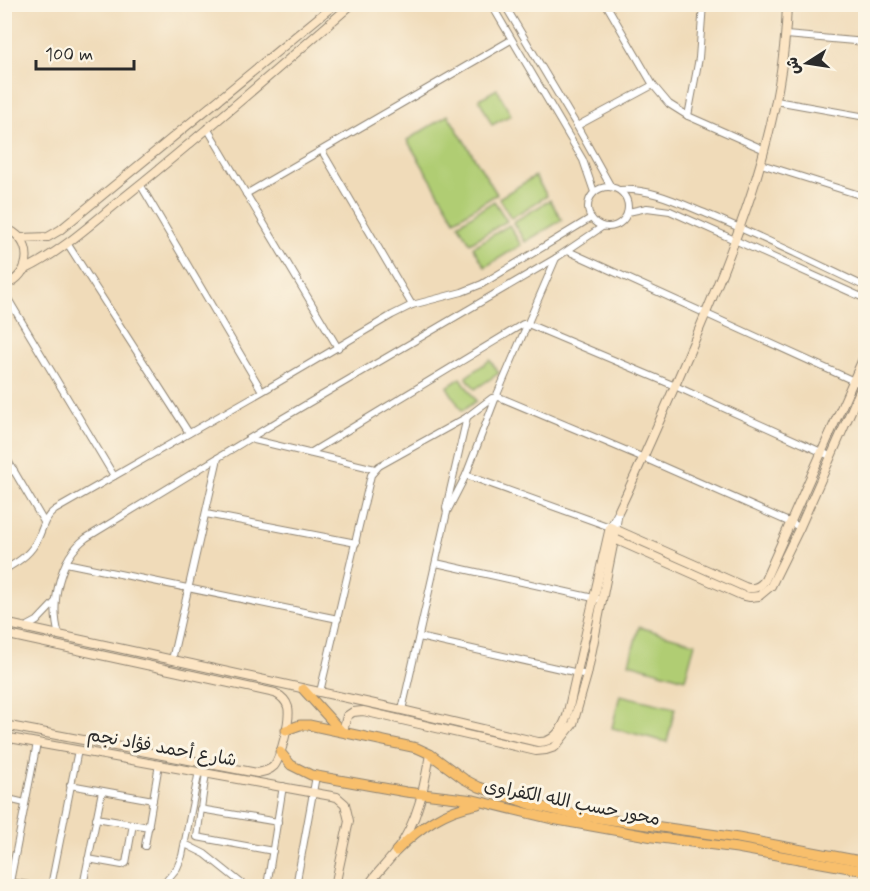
<svg xmlns="http://www.w3.org/2000/svg" width="870" height="891" font-family="Mynerve,'Playpen Sans Arabic',sans-serif">
<style>
.green{fill:#b0cd73;stroke:#6e7c4f;stroke-width:1.5}
.lines{fill:none;stroke-linecap:round;stroke-linejoin:round}
.street-casing{stroke:#8e8372;stroke-width:8}
.secondary-casing{stroke:#8e8372;stroke-width:10}
.primary-casing{stroke:#8e8372;stroke-width:11}
.street{stroke:#fff;stroke-width:6}
.secondary{stroke:#fce5c4;stroke-width:8}
.primary{stroke:#f8bf6c;stroke-width:9}
.labels{text-anchor:middle;dominant-baseline:central;stroke-width:6;stroke-linejoin:round;paint-order:stroke}
.street-label{font-size:18px;fill:#2b2b2b;stroke:#fcf5e5}
</style>
<rect width="100%" height="100%" fill="#fcf5e5"/>
<filter id="ink" filterUnits="userSpaceOnUse"><feTurbulence type="fractalNoise" baseFrequency=".0167" numOctaves="2"/><feDisplacementMap in="SourceGraphic" scale="12" xChannelSelector="R" yChannelSelector="G"/><feConvolveMatrix kernelMatrix="1 2 1 2 8 2 1 2 1" color-interpolation-filters="sRGB"/></filter>
<filter id="wash" filterUnits="userSpaceOnUse"><feTurbulence type="fractalNoise" baseFrequency=".008" numOctaves="4" result="noise"/><feDisplacementMap in="SourceGraphic" scale="24" xChannelSelector="R" yChannelSelector="G"/><feGaussianBlur stdDeviation="1.35" result="paint"/><feColorMatrix in="noise" values="0 0 0 0 0 0 0 0 0 0 0 0 0 0 0 0 0 1.4 0 .05"/><feComposite in="paint" operator="in"/></filter>
<g filter="url(#wash)">
<rect width="100%" height="100%" fill="#f0dbb9"/>
<g class="green">
<polygon points="497,89 511,115 492,125 479,99"/>
<polygon points="448,115 497,194 455,220 407,140"/>
<polygon points="535,176 547,196 511,218 499,198"/>
<polygon points="550,200 562,220 525,242 513,222"/>
<polygon points="494,201 507,221 470,243 458,224"/>
<polygon points="509,225 521,245 485,267 473,247"/>
<polygon points="490,360 499,373 475,389 466,377"/>
<polygon points="461,378 476,401 462,411 447,387"/>
<polygon points="639,627 695,643 685,679 629,663"/>
<polygon points="620,695 675,708 667,742 612,728"/>
</g>
</g>
<g filter="url(#ink)">
<g class="lines">
<defs>
<g id="street">
<polyline points="491,4 583,160 594,192"/>
<polyline points="504,4 577,126 611,187"/>
<polyline points="606,4 653,85 669,104 688,116 765,150"/>
<polyline points="786,35 866,42"/>
<polyline points="776,101 866,117"/>
<polyline points="688,116 699,58 703,4"/>
<polyline points="577,126 653,85"/>
<polyline points="207,128 338,348"/>
<polyline points="322,151 412,305"/>
<polyline points="761,164 866,197"/>
<polyline points="140,184 262,391"/>
<circle cx="608" cy="207" r="20"/>
<path d="M620,190C651,188 679,203 707,214C761,236 813,262 866,287"/>
<polyline points="246,194 511,40"/>
<polyline points="628,212 647,208 670,211 866,299"/>
<polyline points="67,243 189,433"/>
<polyline points="568,251 856,382"/>
<polyline points="4,292 114,476"/>
<polyline points="250,439 375,469"/>
<polyline points="310,453 523,324 528,324 675,386 830,456"/>
<polyline points="4,454 44,522"/>
<polyline points="4,475 14,470"/>
<polyline points="466,475 610,527 619,510"/>
<polyline points="447,512 446,508 467,417"/>
<polyline points="206,514 356,543"/>
<polyline points="616,530 619,511"/>
<polyline points="66,563 338,619"/>
<polyline points="436,563 598,599"/>
<path d="M4,570C16,563 28,556 35,544C43,532 42,519 55,510L277,383L392,315L412,305L462,292L482,284L591,218"/>
<polyline points="24,628 37,621 55,602"/>
<path d="M59,635C50,604 59,558 86,538L283,418L556,258L602,227"/>
<polyline points="419,637 587,675"/>
<polyline points="172,660 218,458"/>
<polyline points="320,692 371,475 379,466 467,417 492,398 499,397 644,458 800,527"/>
<polyline points="402,710 447,512 466,475 496,397 556,258"/>
<polyline points="206,773 197,837 273,851"/>
<polyline points="70,785 153,800"/>
<polyline points="4,798 25,803"/>
<polyline points="200,809 278,822"/>
<polyline points="96,818 149,827"/>
<polyline points="185,844 205,854 245,886"/>
<polyline points="145,846 159,764"/>
<polyline points="88,859 122,865 126,863 133,824"/>
<polyline points="4,881 35,886"/>
<polyline points="10,882 37,743"/>
<polyline points="51,886 78,750"/>
<polyline points="83,886 102,791"/>
<polyline points="162,886 177,868 182,856 199,771"/>
<polyline points="267,886 283,786"/>
<polyline points="296,886 316,776"/>
</g>
<g id="secondary">
<path d="M4,228C34,237 34,276 4,285"/>
<polyline points="21,238 48,237 60,230 335,4"/>
<path d="M24,270C62,252 94,221 127,195C204,133 278,69 352,4"/>
<path d="M619,510C645,455 669,400 693,344C739,236 784,124 787,4"/>
<polyline points="610,537 741,595 750,597 759,596 771,586 800,527 866,377"/>
<path d="M4,623L402,710L538,742C554,743 562,730 567,716L610,527L745,587C753,590 760,587 765,580L866,352"/>
<path d="M4,634L275,693C281,696 286,700 288,707C291,718 281,757 274,766C269,771 263,772 257,773L4,725"/>
<polyline points="343,731 347,716 353,712 363,711 536,751 546,750 555,747 573,724 587,675 616,530"/>
<polyline points="4,737 337,797 345,804 349,821 335,886"/>
<path d="M368,886C376,873 388,863 397,850C418,821 424,788 430,754"/>
</g>
<g id="primary">
<polyline points="303,689 340,730"/>
<polyline points="286,730 300,725 309,725 417,748 430,754 464,779 479,787 533,805 577,815 738,838 866,862"/>
<polyline points="280,752 291,765 311,775 406,792 474,800 552,819 653,837 737,848 866,871"/>
<path d="M396,851C420,827 444,810 478,804"/>
</g>
</defs>
<use href="#street" class="street-casing"/>
<use href="#secondary" class="secondary-casing"/>
<use href="#primary" class="primary-casing"/>
<use href="#street" class="street"/>
<use href="#secondary" class="secondary"/>
<use href="#primary" class="primary"/>
</g>
</g>
<g class="labels">
<g class="street-label">
<text transform="translate(162 748) rotate(10)">شارع أحمد فؤاد نجم</text>
<text transform="translate(572 803) rotate(11)">محور حسب الله الكفراوى</text>
</g>
</g>
<rect width="870" height="891" fill="none" stroke="#fcf5e5" stroke-width="24"/>
<g transform="translate(807 63) rotate(258)" stroke="#fcf5e5" stroke-width="4.5" paint-order="stroke">
<path d="M0-4.5L10 22L0 15L-10 22Z" fill="#2b2b2b"/>
<text y="-9" font-size="16" font-weight="bold" text-anchor="middle" fill="#2b2b2b">ش</text>
</g>
<path d="M36 60v9h98v-9" fill="none" stroke="#2b2b2b" stroke-width="3"/>
<text x="45" y="60" font-size="18" fill="#2b2b2b" stroke="#fcf5e5" stroke-width="4.5" paint-order="stroke">100 m</text>
</svg>
